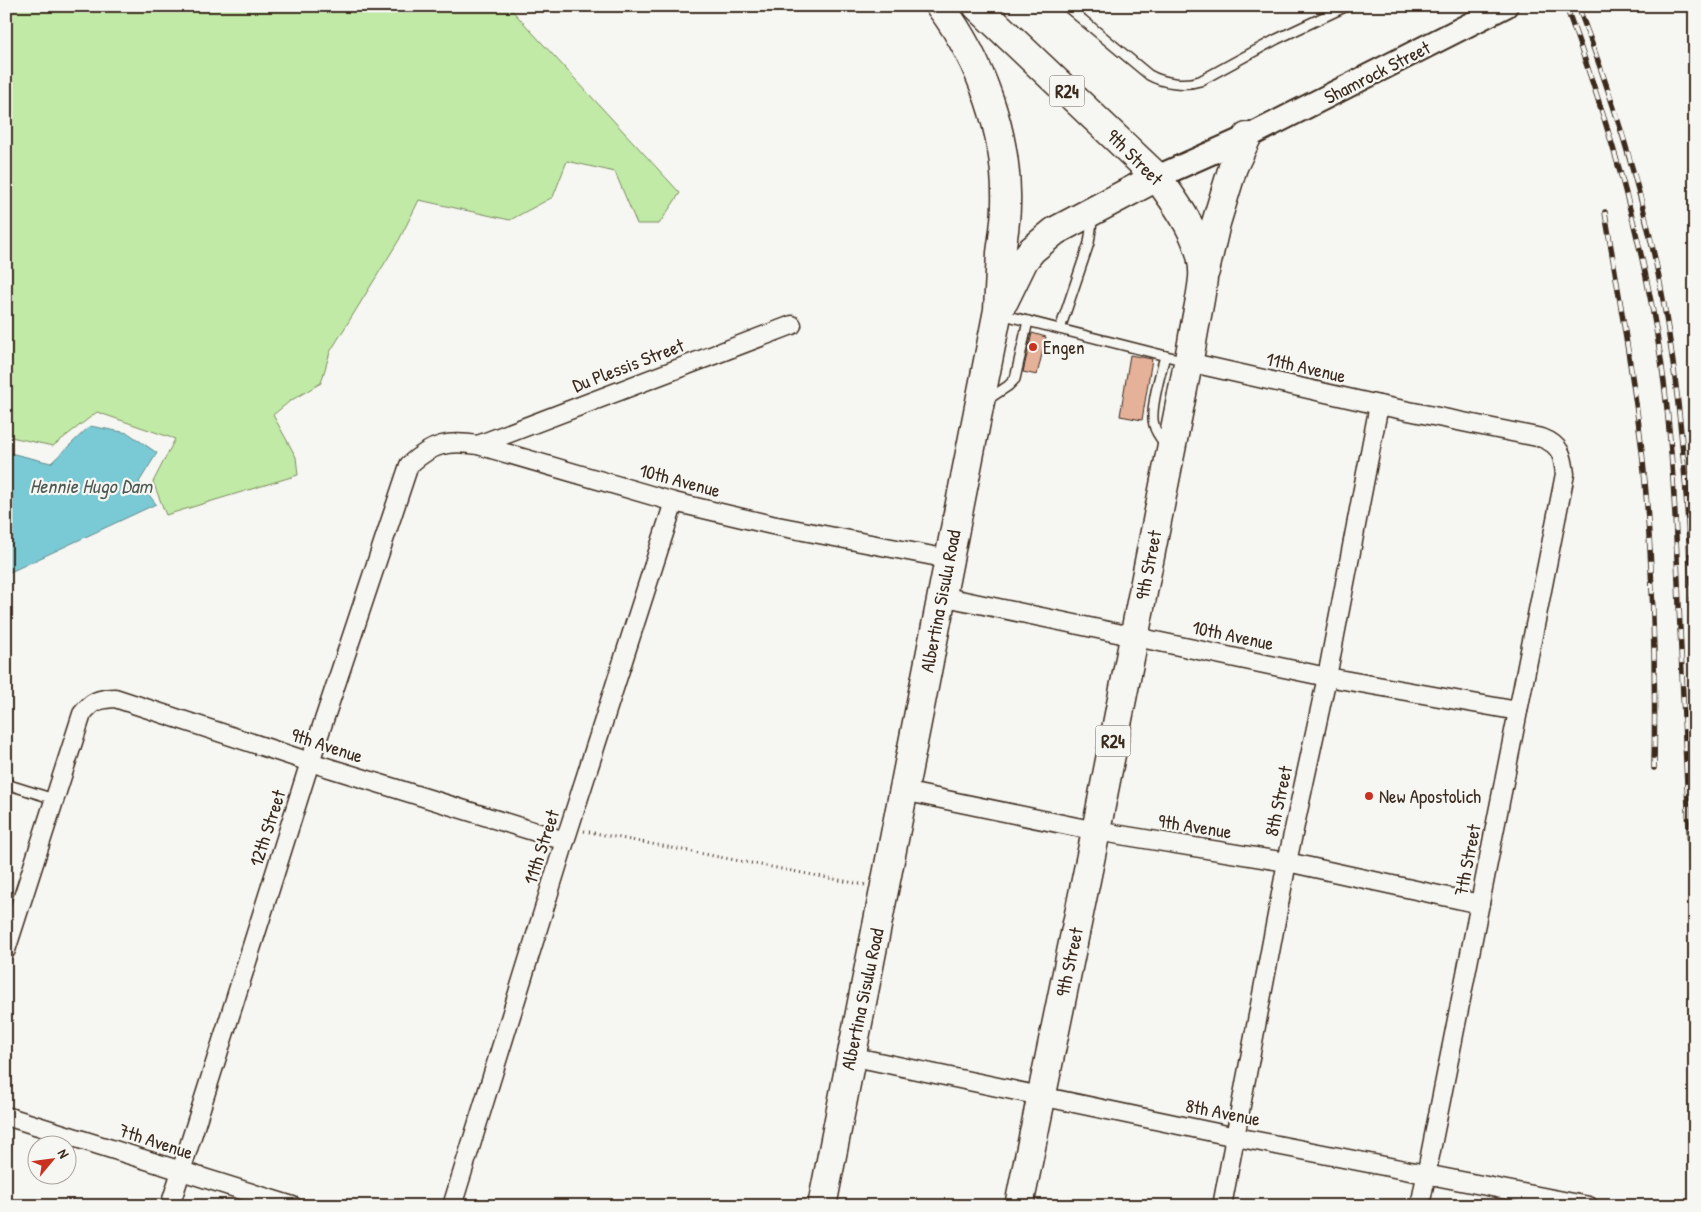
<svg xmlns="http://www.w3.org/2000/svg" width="1701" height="1212" font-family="'Patrick Hand',sans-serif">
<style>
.green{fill:#c0eaa6;stroke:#7e8a62}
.water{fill:#7acad5;stroke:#618a8c}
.building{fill:#e5b198;stroke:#3b2a1e}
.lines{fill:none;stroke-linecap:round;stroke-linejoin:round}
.service-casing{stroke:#3b2a1e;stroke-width:12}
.minor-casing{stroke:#3b2a1e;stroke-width:21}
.tertiary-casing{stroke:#3b2a1e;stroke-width:26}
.primary-casing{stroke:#3b2a1e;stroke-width:31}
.path{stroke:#3b2a1e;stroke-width:3;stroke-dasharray:1 4;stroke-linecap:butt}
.service{stroke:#f6f6f2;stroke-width:9}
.minor{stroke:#f6f6f2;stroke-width:18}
.tertiary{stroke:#f6f6f2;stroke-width:22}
.primary{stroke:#f6f6f2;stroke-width:28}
.rail-casing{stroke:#3b2a1e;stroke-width:5.5}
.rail{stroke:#f6f6f2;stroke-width:4;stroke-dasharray:11;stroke-linecap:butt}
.poi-dot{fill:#c8321e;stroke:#f6f6f2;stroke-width:2}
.labels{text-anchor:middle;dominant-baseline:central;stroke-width:4.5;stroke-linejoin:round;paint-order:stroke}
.shield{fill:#f6f6f2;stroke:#73675e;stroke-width:1}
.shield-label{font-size:18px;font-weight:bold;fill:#3b2a1e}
.street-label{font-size:19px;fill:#3b2a1e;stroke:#f6f6f2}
.poi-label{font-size:19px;fill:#3b2a1e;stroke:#f6f6f2;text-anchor:start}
.water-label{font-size:20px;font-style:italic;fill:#4e5a55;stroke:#f6f6f2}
</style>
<rect width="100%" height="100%" fill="#f6f6f2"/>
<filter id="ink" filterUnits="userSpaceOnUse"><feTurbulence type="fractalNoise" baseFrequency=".02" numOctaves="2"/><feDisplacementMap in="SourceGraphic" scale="10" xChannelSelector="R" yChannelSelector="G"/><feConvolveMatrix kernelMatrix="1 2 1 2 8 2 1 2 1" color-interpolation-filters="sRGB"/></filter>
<g filter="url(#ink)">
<polygon class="green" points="6,6 508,6 680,193 659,224 637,224 615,172 567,161 553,197 510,220 419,200 399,240 330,352 321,383 290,401 273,415 296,457 298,475 166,515 153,482 175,439 97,412 53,446 6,436"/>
<polygon class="water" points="90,426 128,433 157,453 139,482 156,504 6,574 6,452 51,463"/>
<g class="building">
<polygon points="1032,333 1046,337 1037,375 1023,372"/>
<polygon points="1130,355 1152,359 1142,420 1120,416"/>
</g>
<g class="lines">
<defs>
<g id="service">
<path d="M1066,6L1149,75C1163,83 1184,86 1200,81L1277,39L1347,6"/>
<polyline points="1000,314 1186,361"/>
<polyline points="1060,329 1089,243 1093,215"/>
<path d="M1165,356C1161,372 1149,410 1154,425C1156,434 1161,439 1166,445"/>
<polyline points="987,400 1008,386 1015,379 1028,321"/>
<polyline points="6,784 54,799"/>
</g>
<g id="minor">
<path d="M1188,362L1379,405L1542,438C1561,445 1563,456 1565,474L1420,1206"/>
<polyline points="478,445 792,325"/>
<polyline points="941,596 1327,677 1518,711"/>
<polyline points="903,791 1096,831 1287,862 1480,904"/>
<path d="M6,950L82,714C92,701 98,699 115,698L310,762L565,841"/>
<polyline points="850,1056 1236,1137 1589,1206"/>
<polyline points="6,1116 293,1206"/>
<path d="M170,1206L310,762L409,465C432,444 448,440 478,445L674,502L772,525L949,559"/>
<polyline points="452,1206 565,841 674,502"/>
<polyline points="1222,1206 1287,862 1327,677 1379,405"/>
</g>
<polyline id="tertiary" points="1157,177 1247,137 1506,6"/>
<g id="primary">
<path d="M977,6L1157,177C1176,203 1206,243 1203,278C1201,300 1195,322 1192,343L1096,831L1019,1206"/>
<polyline points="1205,271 1216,223 1233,167 1247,137"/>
<polyline points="1004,301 1024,260 1032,250 1055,231 1157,177"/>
<path d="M822,1206L998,310C999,291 1000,272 1001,253C1003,237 1006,221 1006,204C1008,136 981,60 940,6"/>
</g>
</defs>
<use href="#service" class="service-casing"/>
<use href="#minor" class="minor-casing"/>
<use href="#tertiary" class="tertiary-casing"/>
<use href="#primary" class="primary-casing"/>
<polyline class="path" points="584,831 865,885"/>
<use href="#service" class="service"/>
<use href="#minor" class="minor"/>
<use href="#tertiary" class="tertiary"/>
<use href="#primary" class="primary"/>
<defs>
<g id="rail">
<polyline points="1555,6 1556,8"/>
<path d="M1566,6C1608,122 1643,238 1661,360C1674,449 1676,539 1680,628C1685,741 1690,853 1695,965"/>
<path d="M1578,6C1617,109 1650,214 1667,323C1686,438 1690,554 1695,670"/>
<path d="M1605,212C1618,291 1633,371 1642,451C1653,556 1656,662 1654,768"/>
</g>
</defs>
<use href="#rail" class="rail-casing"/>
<use href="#rail" class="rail"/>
</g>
</g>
<g class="poi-dot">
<circle cx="1033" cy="347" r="5"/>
<circle cx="1369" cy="796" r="5"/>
</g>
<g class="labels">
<g class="shield">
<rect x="1049.5" y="75.5" width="35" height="31" rx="4"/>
<rect x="1095.5" y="725.5" width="35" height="31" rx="4"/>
</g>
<g class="shield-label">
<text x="1067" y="91">R24</text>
<text x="1113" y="741">R24</text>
</g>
<g class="street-label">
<text transform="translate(1377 72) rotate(-27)">Shamrock Street</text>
<text transform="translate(1135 157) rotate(45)">9th Street</text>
<text transform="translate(628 365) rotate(-21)">Du Plessis Street</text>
<text transform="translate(1306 367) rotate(13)">11th Avenue</text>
<text transform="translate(680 480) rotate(15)">10th Avenue</text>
<text transform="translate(1148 565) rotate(-79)">9th Street</text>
<text transform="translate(940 601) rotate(-79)">Albertina Sisulu Road</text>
<text transform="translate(1233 635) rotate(12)">10th Avenue</text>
<text transform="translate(327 745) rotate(18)">9th Avenue</text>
<text transform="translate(1278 801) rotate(-78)">8th Street</text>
<text transform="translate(1195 826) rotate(9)">9th Avenue</text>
<text transform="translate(267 828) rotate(-72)">12th Street</text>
<text transform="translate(541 847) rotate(-72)">11th Street</text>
<text transform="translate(1467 860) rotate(-79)">7th Street</text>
<text transform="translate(1069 962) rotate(-78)">9th Street</text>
<text transform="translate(862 999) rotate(-78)">Albertina Sisulu Road</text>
<text transform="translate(1223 1112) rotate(11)">8th Avenue</text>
<text transform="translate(156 1141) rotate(18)">7th Avenue</text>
</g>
<g class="poi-label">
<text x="1043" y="347">Engen</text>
<text x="1379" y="796">New Apostolich</text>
</g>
<g class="water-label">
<text x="91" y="485">Hennie Hugo Dam</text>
</g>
</g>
<rect width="1701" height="1212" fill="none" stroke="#f6f6f2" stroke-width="25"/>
<rect x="12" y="12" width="1676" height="1187" fill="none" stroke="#3b2a1e" stroke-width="2" filter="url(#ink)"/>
<g transform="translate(52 1160) rotate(61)"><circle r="24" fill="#f6f6f2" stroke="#aba49d"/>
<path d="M0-4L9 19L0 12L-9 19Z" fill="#c8321e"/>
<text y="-8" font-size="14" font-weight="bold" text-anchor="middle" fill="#3b2a1e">N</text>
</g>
</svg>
